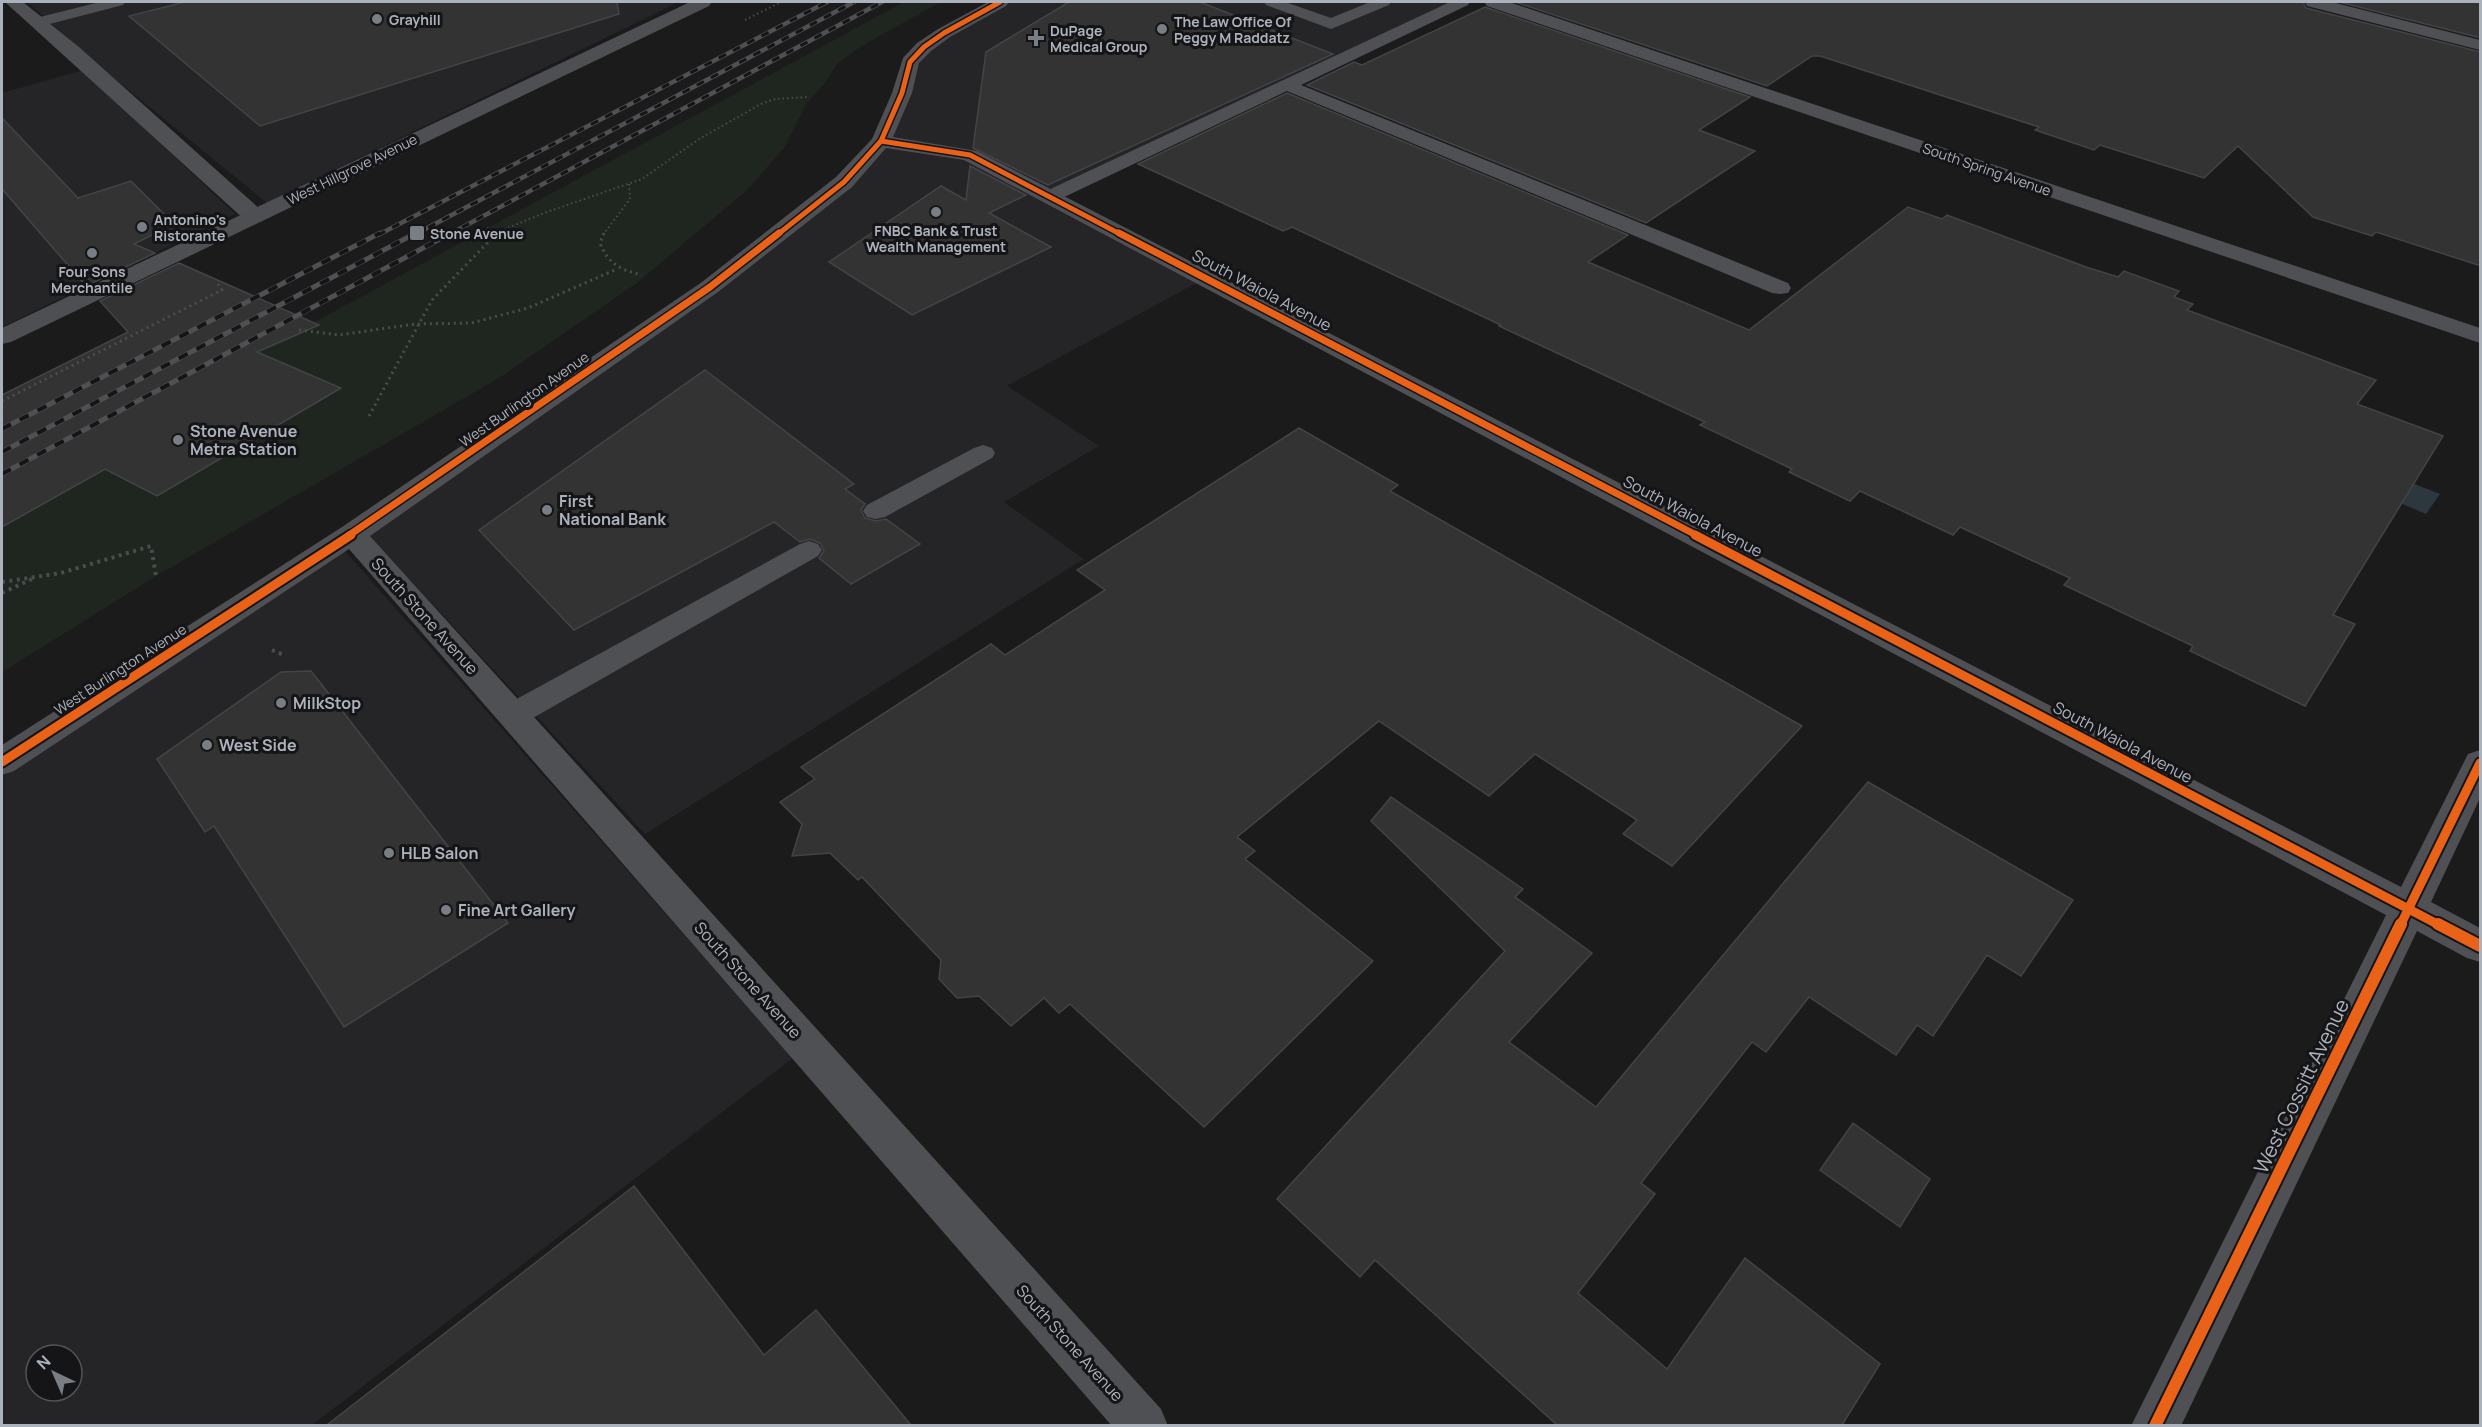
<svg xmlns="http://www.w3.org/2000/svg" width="2482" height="1427" font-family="Manrope,sans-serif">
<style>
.built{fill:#252527;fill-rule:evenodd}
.green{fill:#1f261f}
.water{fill:#2d373e}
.building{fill:#333;stroke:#434447;stroke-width:1.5}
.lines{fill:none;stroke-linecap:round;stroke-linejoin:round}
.path-far2{stroke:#4b4c4f;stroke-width:2;stroke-dasharray:1.5 3;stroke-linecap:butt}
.path-far1{stroke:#4b4c4f;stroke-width:3;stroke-dasharray:2 4;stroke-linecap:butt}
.path{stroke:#4b4c4f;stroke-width:4;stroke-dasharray:3 4.5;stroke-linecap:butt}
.lane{fill:#4f5054;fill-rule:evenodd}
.street{fill:#4f5054;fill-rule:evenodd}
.secondary{fill:#4e4f52;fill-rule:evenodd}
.rail-far1-casing{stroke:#4f5053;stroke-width:4.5}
.rail-casing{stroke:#4f5053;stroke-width:5}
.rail-far1{stroke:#151517;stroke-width:3;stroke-dasharray:8;stroke-linecap:butt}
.rail{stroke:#151517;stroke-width:4;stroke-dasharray:10;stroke-linecap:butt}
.cycleway-far3-casing{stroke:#151517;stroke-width:8}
.cycleway-far2-casing{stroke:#151517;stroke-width:10}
.cycleway-far1-casing{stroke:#151517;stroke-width:13}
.cycleway-casing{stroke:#151517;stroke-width:16}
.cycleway-far3{stroke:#ea6118;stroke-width:5}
.cycleway-far2{stroke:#ea6118;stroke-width:7}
.cycleway-far1{stroke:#ea6118;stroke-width:9}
.cycleway{stroke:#ea6118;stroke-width:12}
.poi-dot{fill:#797d84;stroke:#151517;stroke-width:2}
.labels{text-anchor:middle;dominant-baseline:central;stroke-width:6;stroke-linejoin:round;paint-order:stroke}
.far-poi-label{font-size:14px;font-weight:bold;fill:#acb2bc;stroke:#151517;text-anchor:start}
.far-street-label{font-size:14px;fill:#acb2bc;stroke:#151517}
.street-label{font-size:16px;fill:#acb2bc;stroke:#151517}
.poi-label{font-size:16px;font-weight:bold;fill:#acb2bc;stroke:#151517;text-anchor:start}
.near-street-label{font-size:20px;fill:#acb2bc;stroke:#151517}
</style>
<rect width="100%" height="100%" fill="#1b1b1b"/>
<g class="built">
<polygon points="27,2 679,2 267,203 99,66"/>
<polygon points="1006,2 1451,2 1054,191 975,152 888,139 911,80 924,54 945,36"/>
<polygon points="83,70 235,214 2,327 2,93"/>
<polygon points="884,145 966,157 1200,281 1007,386 1099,446 1004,502 1084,559 645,834 368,534"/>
<path d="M344,550L793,1058L312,1425L2,1426V776ZM36,1355H72V1391H36Z"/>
</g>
<polygon class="green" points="904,2 941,2 860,47 837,64 824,84 807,103 784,148 747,190 637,283 499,378 156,576 2,672 2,492"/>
<polygon class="water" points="2338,454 2440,494 2426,514 2324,471"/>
<g class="building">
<polygon points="185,2 617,2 619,14 260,126 129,16"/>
<polygon points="1069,2 1200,2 1333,54 1048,185 973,148 986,52"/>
<polygon points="1515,2 2303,2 2306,8 2481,52 2481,266 2376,232 2372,236 2313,217 2238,146 2204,178 2100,145 2094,150 2035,130 2039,127 1820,56 1812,56 1767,86"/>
<polygon points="2339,2 2481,2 2481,38"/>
<polygon points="1485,7 1750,97 1699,130 1755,151 1646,223 1307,85 1354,62 1362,65"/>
<polygon points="1287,93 1628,235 1588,262 1749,330 1908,207 1942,219 1947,215 2086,267 2118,277 2124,271 2179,291 2174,297 2193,304 2187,310 2376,380 2357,404 2443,436 2333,615 2355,624 2305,706 2190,651 2193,646 2064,585 2070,578 1960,527 1953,535 1860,491 1850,501 1789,472 1792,469 1700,425 1705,422 1499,326 1501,325 1292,227 1283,231 1138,164"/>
<polygon points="2,118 78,198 131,181 174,224 134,244 155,253 86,286 2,189"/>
<polygon points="970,166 1026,195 989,213 1051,247 912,315 829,262 941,186 966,200"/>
<polygon points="179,263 319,325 257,352 341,388 157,496 105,469 2,527 2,395 128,332 100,301"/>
<polygon points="705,370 854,484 845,489 865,504 861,510 865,518 876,521 886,519 920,544 851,584 819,558 824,551 820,543 810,539 800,542 774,522 574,630 479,530"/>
<polygon points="1299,428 1398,485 1390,491 1802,726 1672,866 1623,834 1637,820 1535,754 1489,796 1379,721 1237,837 1255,851 1245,859 1373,961 1204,1127 1070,1004 1059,1013 1044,998 1011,1026 979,996 957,998 939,979 941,960 862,877 858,880 830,853 792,856 802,824 780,802 815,779 801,767 991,644 1005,655 1105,590 1077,570"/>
<polygon points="311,671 508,923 344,1027 214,826 205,832 157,759 281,672"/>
<polygon points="1868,782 2073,900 2021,976 1987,955 1933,1036 1917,1025 1896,1055 1809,997 1766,1052 1752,1042 1641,1183 1655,1194 1578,1293 1667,1369 1745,1258 1880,1364 1842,1425 1557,1425 1375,1260 1360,1277 1277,1199 1505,951 1371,821 1391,797 1523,889 1515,897 1592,953 1509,1042 1596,1107"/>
<polygon points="1853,1123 1930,1179 1900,1227 1820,1170"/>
<polygon points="634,1186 764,1355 816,1310 911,1425 327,1425"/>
</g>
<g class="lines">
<g class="path-far2">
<polyline points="745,20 781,2"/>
<polyline points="487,228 498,232 544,213 642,179 699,139 761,104 775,99 807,97"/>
<polyline points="495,235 498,232"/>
<polyline points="603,235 630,199 629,184"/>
</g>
<g class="path-far1">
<path d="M604,233L600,243C608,264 621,270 642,275"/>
<polyline points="299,330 339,335 415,324 471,323 528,308 617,269"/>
<polyline points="2,401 222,290 218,284"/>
<polyline points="369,416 432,300 497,233"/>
</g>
<g class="path">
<polyline points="2,582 61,573 151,546 156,576"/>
<polyline points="2,593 32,579"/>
<polyline points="272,650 286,656"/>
</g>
<g class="lane">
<polygon points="100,2 125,2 123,5 38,27 30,22 32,19"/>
<polygon points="1264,2 1285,2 1331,18 1370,2 1391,2 1389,5 1331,29 1266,5"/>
<polygon points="1450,2 1470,2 1468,5 1301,85 1788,283 1791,288 1788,293 1780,294 1772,293 1287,91 1058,200 1044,200 1041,196 1044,192"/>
<polygon points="983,445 992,448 995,453 992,458 885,517 876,519 867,517 863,511 867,505 974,448"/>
<polygon points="809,541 818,544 822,550 818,556 524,723 513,726 502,723 498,715 502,707 800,544"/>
</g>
<g class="street">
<polygon points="5,2 23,2 79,47 262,211 265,216 262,221 254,223 246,221"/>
<polygon points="988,2 1009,2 1006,6 950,37 931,51 919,63 912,93 893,137 977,151 2401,887 2468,754 2480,750 2480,798 2431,902 2480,928 2480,962 2467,958 2417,931 2181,1426 2131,1426 2386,915 964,160 886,148 852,187 718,292 370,536 1161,1409 1168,1426 1112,1426 349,549 14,771 2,775 2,745 342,527 702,282 836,177 872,139 892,93 903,58 917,43 938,29"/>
<polygon points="1484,2 1509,2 2480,328 2480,343 1487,6"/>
<polygon points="2305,2 2332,2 2480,40 2480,50 2307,6"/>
</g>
<polygon class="secondary" points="690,2 712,2 709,6 11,342 2,344 2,328"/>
<defs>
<g id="rail-far1">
<polyline points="378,235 827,2"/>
<polyline points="414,235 854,2"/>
<polyline points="448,235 882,2"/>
</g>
<g id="rail">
<polyline points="2,429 380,233"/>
<polyline points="2,452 416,233"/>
<polyline points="2,474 451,233"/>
</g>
</defs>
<use href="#rail-far1" class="rail-far1-casing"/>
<use href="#rail" class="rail-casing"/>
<use href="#rail-far1" class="rail-far1"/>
<use href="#rail" class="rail"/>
<defs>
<g id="cycleway-far3">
<polyline points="881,141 970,155 1122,235"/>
<polyline points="777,235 844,182 881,141 902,93 910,62 924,47 944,33 1000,2"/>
</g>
<g id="cycleway-far2">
<polyline points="1119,233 1698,536"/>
<polyline points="348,536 710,287 779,233"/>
</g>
<g id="cycleway-far1">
<polyline points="1695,535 2441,926"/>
<polyline points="2,762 351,535"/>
<polyline points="2400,926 2480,763"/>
</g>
<g id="cycleway">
<polyline points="2438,924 2480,946"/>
<polyline points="2155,1426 2401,924"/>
</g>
</defs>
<use href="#cycleway-far3" class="cycleway-far3-casing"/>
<use href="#cycleway-far2" class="cycleway-far2-casing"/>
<use href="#cycleway-far1" class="cycleway-far1-casing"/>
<use href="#cycleway" class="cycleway-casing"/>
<use href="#cycleway-far3" class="cycleway-far3"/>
<use href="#cycleway-far2" class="cycleway-far2"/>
<use href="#cycleway-far1" class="cycleway-far1"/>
<use href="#cycleway" class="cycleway"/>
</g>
<g class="poi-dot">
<circle cx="377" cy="19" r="6"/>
<circle cx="1162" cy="29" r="6"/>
<path d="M1033 29h6v6h6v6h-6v6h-6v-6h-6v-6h6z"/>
<circle cx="936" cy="212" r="6"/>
<circle cx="142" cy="227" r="6"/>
<rect x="409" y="225" width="16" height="16" rx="3"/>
<circle cx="92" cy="253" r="6"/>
<circle cx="178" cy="440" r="6"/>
<circle cx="547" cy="510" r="6"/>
<circle cx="281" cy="703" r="6"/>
<circle cx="207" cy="745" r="6"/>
<circle cx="389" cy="853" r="6"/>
<circle cx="446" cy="910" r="6"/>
</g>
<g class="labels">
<g class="far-poi-label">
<text x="389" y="19">Grayhill</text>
<text x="1174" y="21">The Law Office Of<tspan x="1174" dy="16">Peggy M Raddatz</tspan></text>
<text x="1050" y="30">DuPage<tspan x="1050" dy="16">Medical Group</tspan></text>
<text x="154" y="219">Antonino's<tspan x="154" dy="16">Ristorante</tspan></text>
<text x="936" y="230" text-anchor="middle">FNBC Bank &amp; Trust<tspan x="936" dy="16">Wealth Management</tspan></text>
<text x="430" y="233">Stone Avenue</text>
<text x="92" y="271" text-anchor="middle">Four Sons<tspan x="92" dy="16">Merchantile</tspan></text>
</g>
<g class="far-street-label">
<text transform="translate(352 169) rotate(-26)">West Hillgrove Avenue</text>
<text transform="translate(1987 169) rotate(19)">South Spring Avenue</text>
<text transform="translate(524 399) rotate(-35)">West Burlington Avenue</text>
<text transform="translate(120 669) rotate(-33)">West Burlington Avenue</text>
</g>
<g class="street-label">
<text transform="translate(1262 290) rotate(28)">South Waiola Avenue</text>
<text transform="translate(1693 516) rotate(28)">South Waiola Avenue</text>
<text transform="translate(425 616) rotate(48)">South Stone Avenue</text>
<text transform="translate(2123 742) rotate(28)">South Waiola Avenue</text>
<text transform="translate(748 980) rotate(48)">South Stone Avenue</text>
<text transform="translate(1070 1343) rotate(48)">South Stone Avenue</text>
</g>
<g class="poi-label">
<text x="190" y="431">Stone Avenue<tspan x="190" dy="18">Metra Station</tspan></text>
<text x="559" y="501">First<tspan x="559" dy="18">National Bank</tspan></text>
<text x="293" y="703">MilkStop</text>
<text x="219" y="745">West Side</text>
<text x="401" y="853">HLB Salon</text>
<text x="458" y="910">Fine Art Gallery</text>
</g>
<g class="near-street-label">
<text transform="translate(2301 1086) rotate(-64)">West Cossitt Avenue</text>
</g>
</g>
<rect width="2482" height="1427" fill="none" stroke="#acb2bc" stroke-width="6"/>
<g transform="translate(54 1373) rotate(316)"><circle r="28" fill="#151517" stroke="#515459" stroke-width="1.5"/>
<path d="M0-4.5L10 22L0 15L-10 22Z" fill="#797d84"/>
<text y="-9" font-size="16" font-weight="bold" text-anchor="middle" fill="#acb2bc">N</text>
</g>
</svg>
